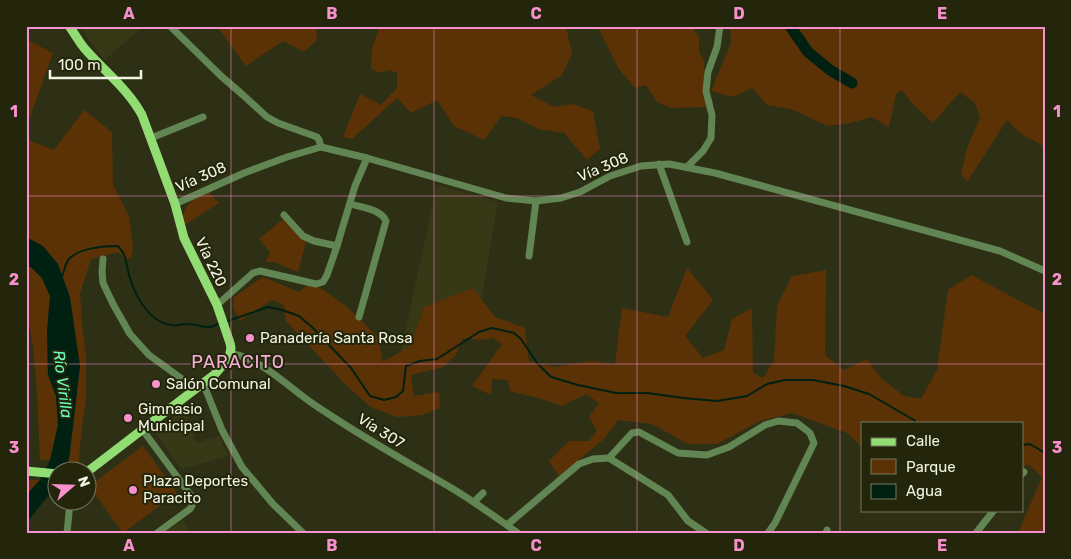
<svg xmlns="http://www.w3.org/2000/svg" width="1071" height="559" font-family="Rubik,sans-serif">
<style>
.built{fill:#363816}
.green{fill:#5b3205}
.water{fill:#002012}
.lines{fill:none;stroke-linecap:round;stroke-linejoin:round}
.stream{stroke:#002012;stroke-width:2}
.river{stroke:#002012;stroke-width:11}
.minor{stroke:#618553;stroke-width:7}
.major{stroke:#91dd73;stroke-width:9}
.grid{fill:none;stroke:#f790cd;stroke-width:1;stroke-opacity:0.55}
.poi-dot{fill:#f790cd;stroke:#24260b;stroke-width:2}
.labels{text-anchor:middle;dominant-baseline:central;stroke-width:4;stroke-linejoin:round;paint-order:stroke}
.street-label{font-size:15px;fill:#f2f4e3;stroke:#24260b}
.poi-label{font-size:15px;fill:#f2f4e3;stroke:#24260b;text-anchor:start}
.water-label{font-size:16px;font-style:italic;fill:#67febf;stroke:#24260b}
.quarter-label{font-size:18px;letter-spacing:1px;fill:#f9b0da;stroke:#24260b}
.neatline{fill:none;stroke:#f790cd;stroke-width:2}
.grid-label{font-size:16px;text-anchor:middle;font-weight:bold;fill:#f790cd}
</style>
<rect width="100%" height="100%" fill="#2e3015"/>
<g class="built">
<polygon points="79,26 143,26 105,60"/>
<polygon points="437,185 498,202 477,325 398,364"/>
<polygon points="184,409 196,443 219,436 228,456 181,469 154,431"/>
<polygon points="184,520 189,533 163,533"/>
</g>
<g class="green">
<polygon points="218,26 316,26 317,40 304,52 283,41 246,66 219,29"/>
<polygon points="380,26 566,26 572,54 562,75 531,95 554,107 572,104 593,111 600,149 587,160 564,133 538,129 517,118 501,116 484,140 454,126 437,100 411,113 397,98 352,139 343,137 360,94 381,105 397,88 397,73 390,70 379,73 371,69 372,48"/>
<polygon points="595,26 691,26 699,37 699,52 704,61 706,107 671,108 657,102 646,85 635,88 619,69 598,28"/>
<polygon points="730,26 1045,26 1045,147 1020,133 1007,120 967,182 961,174 967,148 980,118 975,103 960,92 933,123 911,102 902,90 896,94 889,127 872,117 850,123 828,126 791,109 767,105 752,88 733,97 711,91 731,43"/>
<polygon points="26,39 53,53 26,128"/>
<polygon points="84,110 112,132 113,185 129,216 133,246 131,258 126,259 118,252 91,259 80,293 82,323 86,357 86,399 81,435 79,462 77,467 66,466 70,455 80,366 43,246 26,237 26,139 54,150"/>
<path d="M210,193L219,203L183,226C181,205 192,198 210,193Z"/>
<polygon points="283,219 306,241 298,272 274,262 266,262 270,252 259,239"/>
<polygon points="26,266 31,267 42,278 50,296 47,331 48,375 56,396 58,425 50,460 40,460 37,391 33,347 26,307"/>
<polygon points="687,268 713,300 685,336 703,358 724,350 732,319 752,308 753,373 763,378 774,361 777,306 792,276 826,270 825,355 844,370 867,359 881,378 904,396 921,399 937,370 948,290 971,275 1045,314 1045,533 1018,533 1042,477 1028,464 1022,468 1022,423 862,423 862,447 847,433 792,413 760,421 717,444 688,444 652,424 618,420 604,439 559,476 549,461 569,441 589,441 597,431 589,417 599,403 586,394 562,406 542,399 510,391 508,380 492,379 491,395 472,386 502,344 493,338 481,340 463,338 456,355 443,367 411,375 414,396 439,392 440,408 422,415 397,417 371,407 347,386 286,321 284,305 272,300 240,321 233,307 234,297 263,277 299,292 307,285 319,287 346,306 378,337 383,362 410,346 424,307 473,288 495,317 525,328 529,361 554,367 591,361 615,364 622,308 668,317"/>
<polygon points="143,446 177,493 123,533 89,486"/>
<polygon points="26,480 40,480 26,495"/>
</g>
<polygon class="water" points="26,237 43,246 58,264 70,297 80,366 69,458 65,471 58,472 57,485 26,523 26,495 40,480 50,460 58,425 56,396 48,375 47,331 50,296 42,278 31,267 26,266"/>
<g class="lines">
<g class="stream">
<path d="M62,277C64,272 65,263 69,259C79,248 104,246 118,246C129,258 125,265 130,278C136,297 149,322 171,325C176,326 181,324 186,324C194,323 202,328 209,327C213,327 217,324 220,323"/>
<polyline points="225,322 268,307 282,310 299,316 312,327 351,368 370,396 384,400 396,397 403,391 406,366 420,361 437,359 479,332 492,328 514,333 521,339 537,363 551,377 578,385 616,393 647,393 683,398 717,401 747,396 767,384 785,380 813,380 844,386 869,394 914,420 916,423"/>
<polyline points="1022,445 1030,444 1045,453"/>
</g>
<polyline class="river" points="790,26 808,52 830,70 852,83"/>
<g class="minor">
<polyline points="170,26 221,76 243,95 267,117 278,123 317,137 319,140 321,147"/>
<polyline points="151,138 203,117"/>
<polyline points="659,164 687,242"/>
<polyline points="687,167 703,151 711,138 712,115 706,91 708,72 717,47 720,26"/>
<polyline points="175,204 244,173 287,157 321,147 367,158 506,198 536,201 561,198 580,192 610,176 641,166 669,164 715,173 1000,251 1045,271"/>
<path d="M351,204C362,208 381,209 386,221L359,317"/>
<polyline points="284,215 303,236 314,241 337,246"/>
<polyline points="529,256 536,201"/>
<polyline points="103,259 102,272 103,283 113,304 130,334 149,355 196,389"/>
<polyline points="217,305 253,273 260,271 316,284 323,282 327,275 337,246 355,186 367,158"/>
<path d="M231,353C260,360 281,380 305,398C314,405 324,411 333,417C374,444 416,467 458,492C479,505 498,519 518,533"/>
<polyline points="203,383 222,430 242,467 273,504 303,533"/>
<path d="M142,429L192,497C194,502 193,505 190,509L157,533"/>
<polyline points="609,458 632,433 639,432 678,453 707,455 729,447 765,425 778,421 797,423 810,433 814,443 775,523 768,533"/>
<polyline points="1022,474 1024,472"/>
<polyline points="474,502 483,493"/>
<polyline points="507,525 579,464 593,459 609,458 668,495 688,521 706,533"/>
<polyline points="67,533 70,502"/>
<polyline points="826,533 827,530"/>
<polyline points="976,533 994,510"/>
</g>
<g class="major">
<path d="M69,26C75,34 79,42 85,49C105,72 128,89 142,115L175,204L184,238L217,305L230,343L231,348L229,358L215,374L87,472"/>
<polyline points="26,471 58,474"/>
</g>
</g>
<path class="grid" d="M231,26V533M434,26V533M637,26V533M840,26V533M26,196H1045M26,364H1045"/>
<g class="poi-dot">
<circle cx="250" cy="338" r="5"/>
<circle cx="156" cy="384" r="5"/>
<circle cx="128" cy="418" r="5"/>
<circle cx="133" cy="490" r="5"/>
</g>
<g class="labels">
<g class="street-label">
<text transform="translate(603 167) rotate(-23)">Vía 308</text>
<text transform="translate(201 177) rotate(-24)">Vía 308</text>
<text transform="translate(211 262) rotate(64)">Vía 220</text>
<text transform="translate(381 431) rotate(32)">Vía 307</text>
</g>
<g class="poi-label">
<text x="260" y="338">Panadería Santa Rosa</text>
<text x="166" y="384">Salón Comunal</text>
<text x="138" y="409">Gimnasio<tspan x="138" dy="17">Municipal</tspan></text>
<text x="143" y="481">Plaza Deportes<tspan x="143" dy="17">Paracito</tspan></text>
</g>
<g class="water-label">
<text transform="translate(63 384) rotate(83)">Río Virilla</text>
</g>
<g class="quarter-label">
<text x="238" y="362">PARACITO</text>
</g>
</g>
<rect width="1071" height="559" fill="none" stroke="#24260b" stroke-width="55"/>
<rect x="861" y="422" width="162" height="90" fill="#24260b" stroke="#767861"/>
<rect x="871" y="438" width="25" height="8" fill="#91dd73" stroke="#767861"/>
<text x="906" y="446" font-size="15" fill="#f2f4e3">Calle</text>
<rect x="871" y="459" width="25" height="15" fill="#5b3205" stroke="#767861"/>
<text x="906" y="472" font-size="15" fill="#f2f4e3">Parque</text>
<rect x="871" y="484" width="25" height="15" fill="#002012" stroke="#767861"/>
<text x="906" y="496" font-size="15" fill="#f2f4e3">Agua</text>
<g transform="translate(72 486) rotate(70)"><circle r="24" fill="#24260b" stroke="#767861"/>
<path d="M0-4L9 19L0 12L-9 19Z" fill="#f790cd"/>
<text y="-8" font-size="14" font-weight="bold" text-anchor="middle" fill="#f2f4e3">N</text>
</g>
<path d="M50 70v8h91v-8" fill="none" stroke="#f2f4e3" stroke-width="2.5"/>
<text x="58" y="70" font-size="15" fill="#f2f4e3" stroke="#24260b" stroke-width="4" paint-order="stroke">100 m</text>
<rect x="28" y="28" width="1016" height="504" class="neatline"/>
<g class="grid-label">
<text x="129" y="19">A</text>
<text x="332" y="19">B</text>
<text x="536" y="19">C</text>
<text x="739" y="19">D</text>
<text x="942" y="19">E</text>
<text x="14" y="117">1</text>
<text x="1057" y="117">1</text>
<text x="14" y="285">2</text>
<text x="1057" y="285">2</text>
<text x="14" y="453">3</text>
<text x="1057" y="453">3</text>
<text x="129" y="551">A</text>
<text x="332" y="551">B</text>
<text x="536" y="551">C</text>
<text x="739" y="551">D</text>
<text x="942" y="551">E</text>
</g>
</svg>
